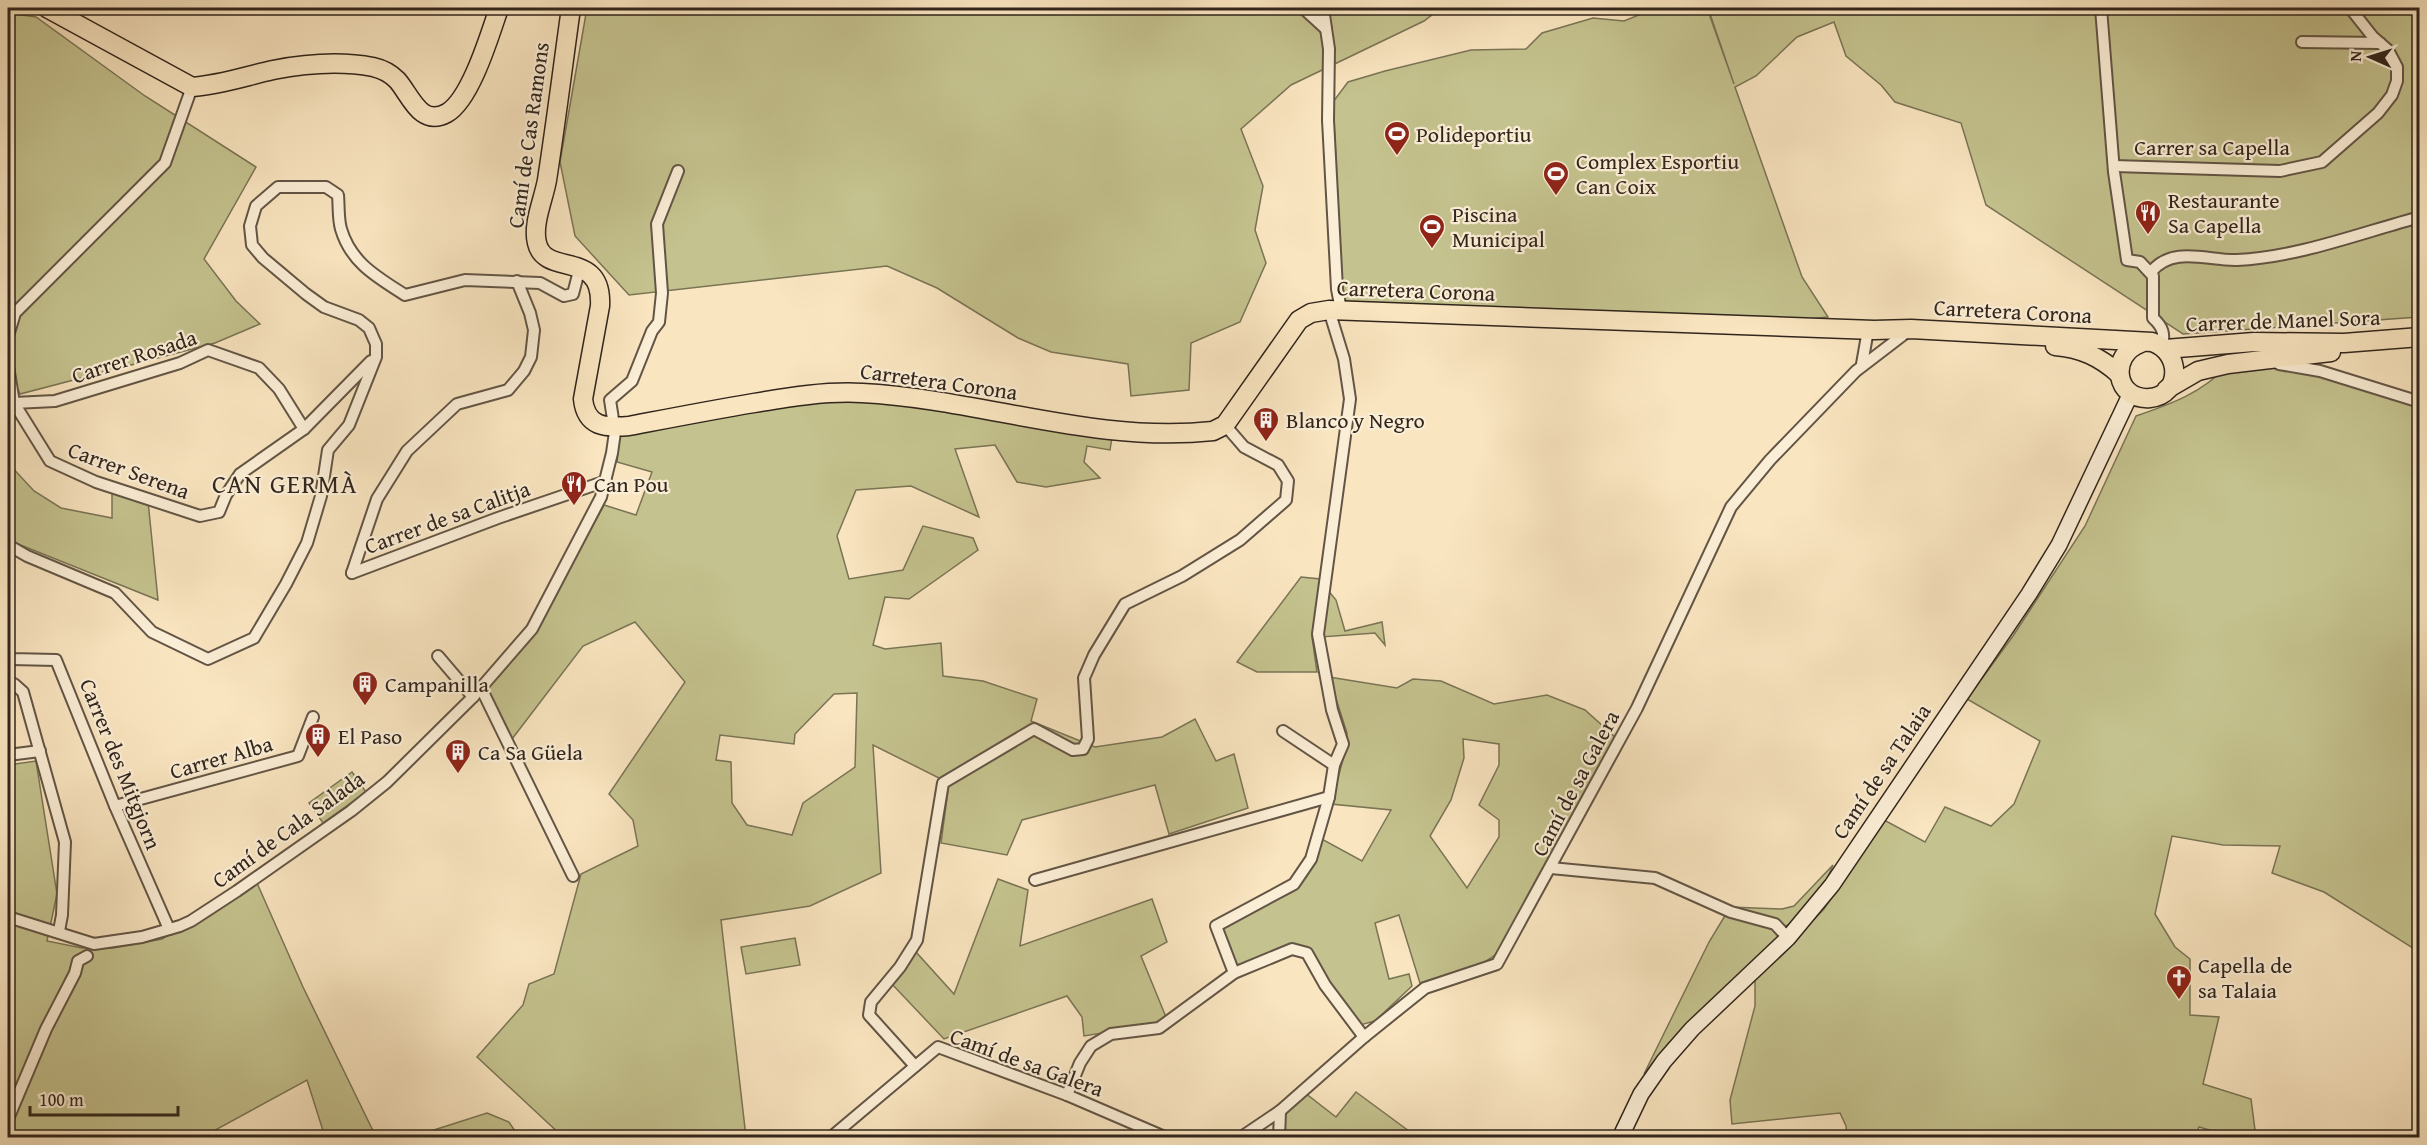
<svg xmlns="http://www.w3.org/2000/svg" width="2427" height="1145" font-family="'Gentium Book Plus',serif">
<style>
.green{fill:#c4c28e;stroke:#7a7455;stroke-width:1.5;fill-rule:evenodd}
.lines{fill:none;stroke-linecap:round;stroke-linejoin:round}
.street-casing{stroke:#635545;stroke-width:14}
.secondary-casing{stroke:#31251c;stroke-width:18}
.primary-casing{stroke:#31251c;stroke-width:21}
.street{stroke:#fbeed6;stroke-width:10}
.secondary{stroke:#fbeed6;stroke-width:15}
.primary{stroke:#f9e5c0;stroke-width:18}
.labels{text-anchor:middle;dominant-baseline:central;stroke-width:4.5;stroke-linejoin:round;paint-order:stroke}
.poi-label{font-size:22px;fill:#31251c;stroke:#fbeed6;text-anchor:start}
.street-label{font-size:22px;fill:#31251c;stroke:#fbeed6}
.quarter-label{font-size:26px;letter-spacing:1.5px;fill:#31251c;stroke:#fbeed6}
</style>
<rect width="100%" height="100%" fill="#f9e5c0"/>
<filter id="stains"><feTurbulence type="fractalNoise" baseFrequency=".00333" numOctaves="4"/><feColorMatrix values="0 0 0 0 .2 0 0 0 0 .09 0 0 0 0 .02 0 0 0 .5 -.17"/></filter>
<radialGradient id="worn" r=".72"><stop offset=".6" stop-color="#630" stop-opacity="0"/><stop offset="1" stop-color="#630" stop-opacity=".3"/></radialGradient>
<g class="green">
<polygon points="587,8 1441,8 1424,21 1291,85 1241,129 1263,186 1255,230 1266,263 1240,322 1191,343 1189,390 1131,396 1128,364 1051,352 1018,338 937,288 887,266 629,295 575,236 560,162"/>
<polygon points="1656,8 1707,8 1734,84 1708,8 2419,8 2419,317 2183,334 1986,205 1961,123 1895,102 1881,85 1846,56 1834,22 1797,37 1756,76 1735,87 1802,277 1828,317 1800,320 1349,304 1343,297 1333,102 1348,82 1385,71 1471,50 1526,49 1542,33 1593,18 1624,21"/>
<polygon points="8,13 36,17 145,96 256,167 204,259 236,301 260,324 215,343 20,394 8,368"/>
<path d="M2267,361L2310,369L2419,407V952L2324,892L2272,873L2280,846L2223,845L2172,836L2155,914L2175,947L2190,959V1015L2219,1017L2203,1084L2251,1099L2255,1130L2250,1137H2233L2199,1127L2195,1138L1847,1137L1846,1126L1840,1113L1732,1124L1730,1100L1755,1006V979L1824,909L1884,820L1925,842L1945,807L1991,826L2014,804L2040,741L1967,699L2013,636L2085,526L2136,416C2171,404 2202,393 2227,366Z"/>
<path d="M860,397L1112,437L1110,450L1087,446L1084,462L1100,478L1046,487L1017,482L995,445L955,449L979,517L911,486L856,490L837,536L849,579L903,570L923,526L973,538L978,550L909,599L885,597L873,645L885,649L941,643L943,676L983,681L1037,699L1031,721L1095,747L1162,737L1195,719L1216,761L1234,754L1248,808L1169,834L1155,785L1022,820L1007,855L941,843L949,783L873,745L881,873L810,906L721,920L746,1137H563L477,1057L523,1005L529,984L554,974L581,874L638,846L633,820L609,794L685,682L635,622L583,646L512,739L487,689L531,639L604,505L636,515L652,472L617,462L620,433L728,411ZM857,693L855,767L803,803L792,835L747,825L732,803L731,762L716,760L720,735L794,744L795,734L834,694Z"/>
<polygon points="8,463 34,491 61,508 112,518 112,492 148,501 158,600 8,540"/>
<polygon points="1301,577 1320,579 1312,637 1317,672 1257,672 1237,662"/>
<polygon points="1327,589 1336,600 1345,631 1382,622 1385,645 1375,633 1321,637"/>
<path d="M1329,677L1397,688L1413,679L1441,681L1494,704L1547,695L1585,710L1615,737L1501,951L1483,963L1420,983L1399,915L1375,923L1389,979L1409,974L1412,986L1375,1021L1360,1025L1328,985L1308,951L1239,967L1233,963L1222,927L1292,892L1308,872L1320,838L1362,861L1391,810L1331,804L1345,752L1347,733ZM1463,739L1499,744V765L1479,805L1499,820V837L1467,888L1430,836L1451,800L1464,758Z"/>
<polygon points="36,761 57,894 47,941 82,948 113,948 162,939 257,883 303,987 376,1137 325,1137 307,1080 206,1135 212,1137 8,1138 8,765"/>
<polygon points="352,772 366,792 323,823 309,803"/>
<polygon points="1833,865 1825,883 1791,924 1785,926 1730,907 1782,909 1794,906"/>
<polygon points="998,879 1028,890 1020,946 1152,899 1167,942 1141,956 1166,1017 1159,1024 1084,1036 1082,1017 1067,996 944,1039 890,982 915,951 954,994"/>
<polygon points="1726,914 1773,928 1780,935 1668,1044 1644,1074 1709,942"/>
<polygon points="795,938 800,965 746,974 741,947"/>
<polygon points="1356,1092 1417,1137 1284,1137 1283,1111 1305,1093 1336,1117"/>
<polygon points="487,1113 509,1122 519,1137 412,1137"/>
</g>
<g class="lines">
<defs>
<g id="street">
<polyline points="1303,8 1326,29"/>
<polyline points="1323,8 1329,49 1328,120 1337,289 1341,310"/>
<path d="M2101,8L2114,172L2127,260L2140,262L2153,276V318C2163,327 2165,334 2162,347"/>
<polyline points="2302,42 2380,43"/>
<polyline points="2114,166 2280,171 2322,162 2378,113 2392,95 2397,81 2397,67 2388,50 2373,37 2350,8"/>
<path d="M2151,272C2173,245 2208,261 2237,260C2299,257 2360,233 2420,217"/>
<polyline points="8,336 15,313 165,163 192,87"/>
<polyline points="1862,364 1868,330"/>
<polyline points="2279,364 2320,371 2420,402"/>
<polyline points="8,366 14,403 50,461 96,482 200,516 219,512 226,495 240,474 304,429 371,361"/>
<polyline points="14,403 55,401 180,363 208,350 259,368 279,389 304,429"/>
<path d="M8,545L27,556L115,593L152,632L208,659L254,638L286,584L307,543L321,496L328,450L349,425L376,357V344L369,328L359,320L324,307L306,294L263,258L252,245L250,226L256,206L278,187H326L338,195C339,206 338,219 341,229C351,263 377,277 405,295L465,280L540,283L564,296L573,294L580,267"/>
<polyline points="352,573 377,499 407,451 457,404 508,390 524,371 531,357 534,330 530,313 517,281"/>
<polyline points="352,573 498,518 606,481"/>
<polyline points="8,655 11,659 56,660 115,806 169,929"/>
<polyline points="438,656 473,697"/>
<polyline points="8,684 14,684 23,692 65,842 62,915 59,931"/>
<polyline points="481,688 573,876"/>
<polyline points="1283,731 1334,765"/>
<polyline points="8,755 40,751"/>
<polyline points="115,806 298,756 313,717"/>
<polyline points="1551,868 1655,878 1731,912 1775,924 1788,938"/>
<polyline points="1035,880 1329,797"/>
<polyline points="8,917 94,944 142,937 180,926 191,921 237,891 351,811 387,782 473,697 532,629 601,497 612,453 615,432 610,400 632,381 652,331 659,322 662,293 657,224 678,171"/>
<polyline points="1234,973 1216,926 1294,884 1311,859 1329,797 1334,765 1343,744 1332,710 1318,634 1350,399 1344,359 1329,310"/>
<polyline points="915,1066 869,1015 871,1002 900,967 917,940 943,783 1034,729 1073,750 1083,749 1088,739 1084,678 1094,655 1125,604 1182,576 1240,540 1286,500 1288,481 1278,465 1244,447 1225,425"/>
<polyline points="1067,1095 1080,1063 1091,1046 1111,1034 1159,1028 1234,973 1292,949 1307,953 1325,985 1364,1037"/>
<polyline points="8,1119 46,1029 75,973 78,961 87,956"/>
<polyline points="830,1138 938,1047 1067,1095 1167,1138"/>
<polyline points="1240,1138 1280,1111 1364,1037 1425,988 1497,964 1637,708 1731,507 1770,460 1856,371 1903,335"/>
<polyline points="1279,1138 1280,1111"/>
</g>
<polyline id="secondary" points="1620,1138 1641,1094 1664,1061 1692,1029 1788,938 1832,885 2029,594 2059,545 2131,393"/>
<g id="primary">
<path d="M47,8L192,87C220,85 246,76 273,70C304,64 341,61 373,67C382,69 390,73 397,80C410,94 420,128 447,113C471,99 490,34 499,8"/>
<path d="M571,8C563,65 556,122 547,180C544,198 532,224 537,243C545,278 603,248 600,306L583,399C586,427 605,428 629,426C671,418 712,410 754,403C790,397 826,391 862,393C980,399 1094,444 1213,431L1225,425L1299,320L1311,313L1329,310L1874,330L1911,329L2152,342C2182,352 2182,395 2150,398C2115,401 2108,355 2141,343"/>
<path d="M2055,346C2081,348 2100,357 2119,374"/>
<polyline points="2165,349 2254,342 2344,343 2420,337"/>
<polyline points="2167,389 2198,371 2228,364 2331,352"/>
</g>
</defs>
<use href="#street" class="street-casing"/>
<use href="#secondary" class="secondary-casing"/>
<use href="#primary" class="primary-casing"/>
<use href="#street" class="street"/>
<use href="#secondary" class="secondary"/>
<use href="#primary" class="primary"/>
</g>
<defs>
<symbol id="stadium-pin" viewBox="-11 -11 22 30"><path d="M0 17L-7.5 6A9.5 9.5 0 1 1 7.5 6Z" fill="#8f2418" stroke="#fbeed6"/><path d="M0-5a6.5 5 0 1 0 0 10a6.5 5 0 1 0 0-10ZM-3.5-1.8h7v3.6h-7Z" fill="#fff"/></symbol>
<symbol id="restaurant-pin" viewBox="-11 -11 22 30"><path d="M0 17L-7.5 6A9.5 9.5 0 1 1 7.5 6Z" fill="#8f2418" stroke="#fbeed6"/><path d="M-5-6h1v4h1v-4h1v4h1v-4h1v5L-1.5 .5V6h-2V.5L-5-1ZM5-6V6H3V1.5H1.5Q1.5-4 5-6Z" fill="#fff"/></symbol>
<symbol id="building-pin" viewBox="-11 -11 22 30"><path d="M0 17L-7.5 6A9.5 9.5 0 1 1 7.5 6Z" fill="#8f2418" stroke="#fbeed6"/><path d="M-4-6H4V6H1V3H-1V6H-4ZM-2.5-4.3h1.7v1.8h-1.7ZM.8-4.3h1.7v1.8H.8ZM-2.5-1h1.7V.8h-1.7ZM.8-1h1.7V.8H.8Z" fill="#fff"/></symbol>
<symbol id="church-pin" viewBox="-11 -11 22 30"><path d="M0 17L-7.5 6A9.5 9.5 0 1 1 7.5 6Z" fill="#8f2418" stroke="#fbeed6"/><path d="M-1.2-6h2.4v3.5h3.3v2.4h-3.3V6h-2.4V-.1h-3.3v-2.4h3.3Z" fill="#fff"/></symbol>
</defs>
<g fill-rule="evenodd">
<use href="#stadium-pin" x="1382" y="119" width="30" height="40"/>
<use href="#stadium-pin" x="1541" y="159" width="30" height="40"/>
<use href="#restaurant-pin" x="2133" y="198" width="30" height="40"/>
<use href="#stadium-pin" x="1417" y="212" width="30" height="40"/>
<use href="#building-pin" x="1251" y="405" width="30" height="40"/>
<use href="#restaurant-pin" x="559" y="469" width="30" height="40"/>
<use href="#building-pin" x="350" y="669" width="30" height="40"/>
<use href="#building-pin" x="303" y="721" width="30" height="40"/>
<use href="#building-pin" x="443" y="737" width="30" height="40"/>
<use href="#church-pin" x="2164" y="963" width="30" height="40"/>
</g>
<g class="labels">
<g class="poi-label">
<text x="1416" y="134">Polideportiu</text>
<text x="1576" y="161">Complex Esportiu<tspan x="1576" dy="25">Can Coix</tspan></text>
<text x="2168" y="200">Restaurante<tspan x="2168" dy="25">Sa Capella</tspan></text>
<text x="1452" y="214">Piscina<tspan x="1452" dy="25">Municipal</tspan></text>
<text x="1286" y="420">Blanco y Negro</text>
<text x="594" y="484">Can Pou</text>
<text x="385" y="684">Campanilla</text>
<text x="338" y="736">El Paso</text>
<text x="478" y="752">Ca Sa Güela</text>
<text x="2198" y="965">Capella de<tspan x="2198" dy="25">sa Talaia</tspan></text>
</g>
<g class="street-label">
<text transform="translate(528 135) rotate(-82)">Camí de Cas Ramons</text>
<text x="2212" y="147">Carrer sa Capella</text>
<text transform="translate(1416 290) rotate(2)">Carretera Corona</text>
<text transform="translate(2013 311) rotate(3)">Carretera Corona</text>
<text transform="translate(2283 320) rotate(-2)">Carrer de Manel Sora</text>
<text transform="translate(134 356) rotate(-18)">Carrer Rosada</text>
<text transform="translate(939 381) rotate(8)">Carretera Corona</text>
<text transform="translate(129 470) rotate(20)">Carrer Serena</text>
<text transform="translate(447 517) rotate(-20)">Carrer de sa Calitja</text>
<text transform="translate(221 757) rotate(-16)">Carrer Alba</text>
<text transform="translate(121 764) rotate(68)">Carrer des Mitgjorn</text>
<text transform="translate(1881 771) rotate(-56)">Camí de sa Talaia</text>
<text transform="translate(1575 783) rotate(-62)">Camí de sa Galera</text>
<text transform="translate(288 829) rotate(-36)">Camí de Cala Salada</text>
<text transform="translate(1027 1062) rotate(20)">Camí de sa Galera</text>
</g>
<g class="quarter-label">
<text x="285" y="483">CAN GERMÀ</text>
</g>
</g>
<rect width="2427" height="1145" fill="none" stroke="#f9e5c0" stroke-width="30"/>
<rect x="9" y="9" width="2409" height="1127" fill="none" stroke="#31251c" stroke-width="3"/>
<rect x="15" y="15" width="2397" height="1115" fill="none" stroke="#31251c" stroke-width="1.5"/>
<g transform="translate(2370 57) rotate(273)" stroke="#fbeed6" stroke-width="4.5" paint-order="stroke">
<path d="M0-4.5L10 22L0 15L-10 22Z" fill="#31251c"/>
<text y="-9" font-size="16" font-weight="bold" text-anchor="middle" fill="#31251c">N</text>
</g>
<path d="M30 1106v9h148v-9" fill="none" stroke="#31251c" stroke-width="3"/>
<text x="39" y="1106" font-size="18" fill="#31251c" stroke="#fbeed6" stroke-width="4.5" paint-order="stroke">100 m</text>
<rect width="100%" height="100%" filter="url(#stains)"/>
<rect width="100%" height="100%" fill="url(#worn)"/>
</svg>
